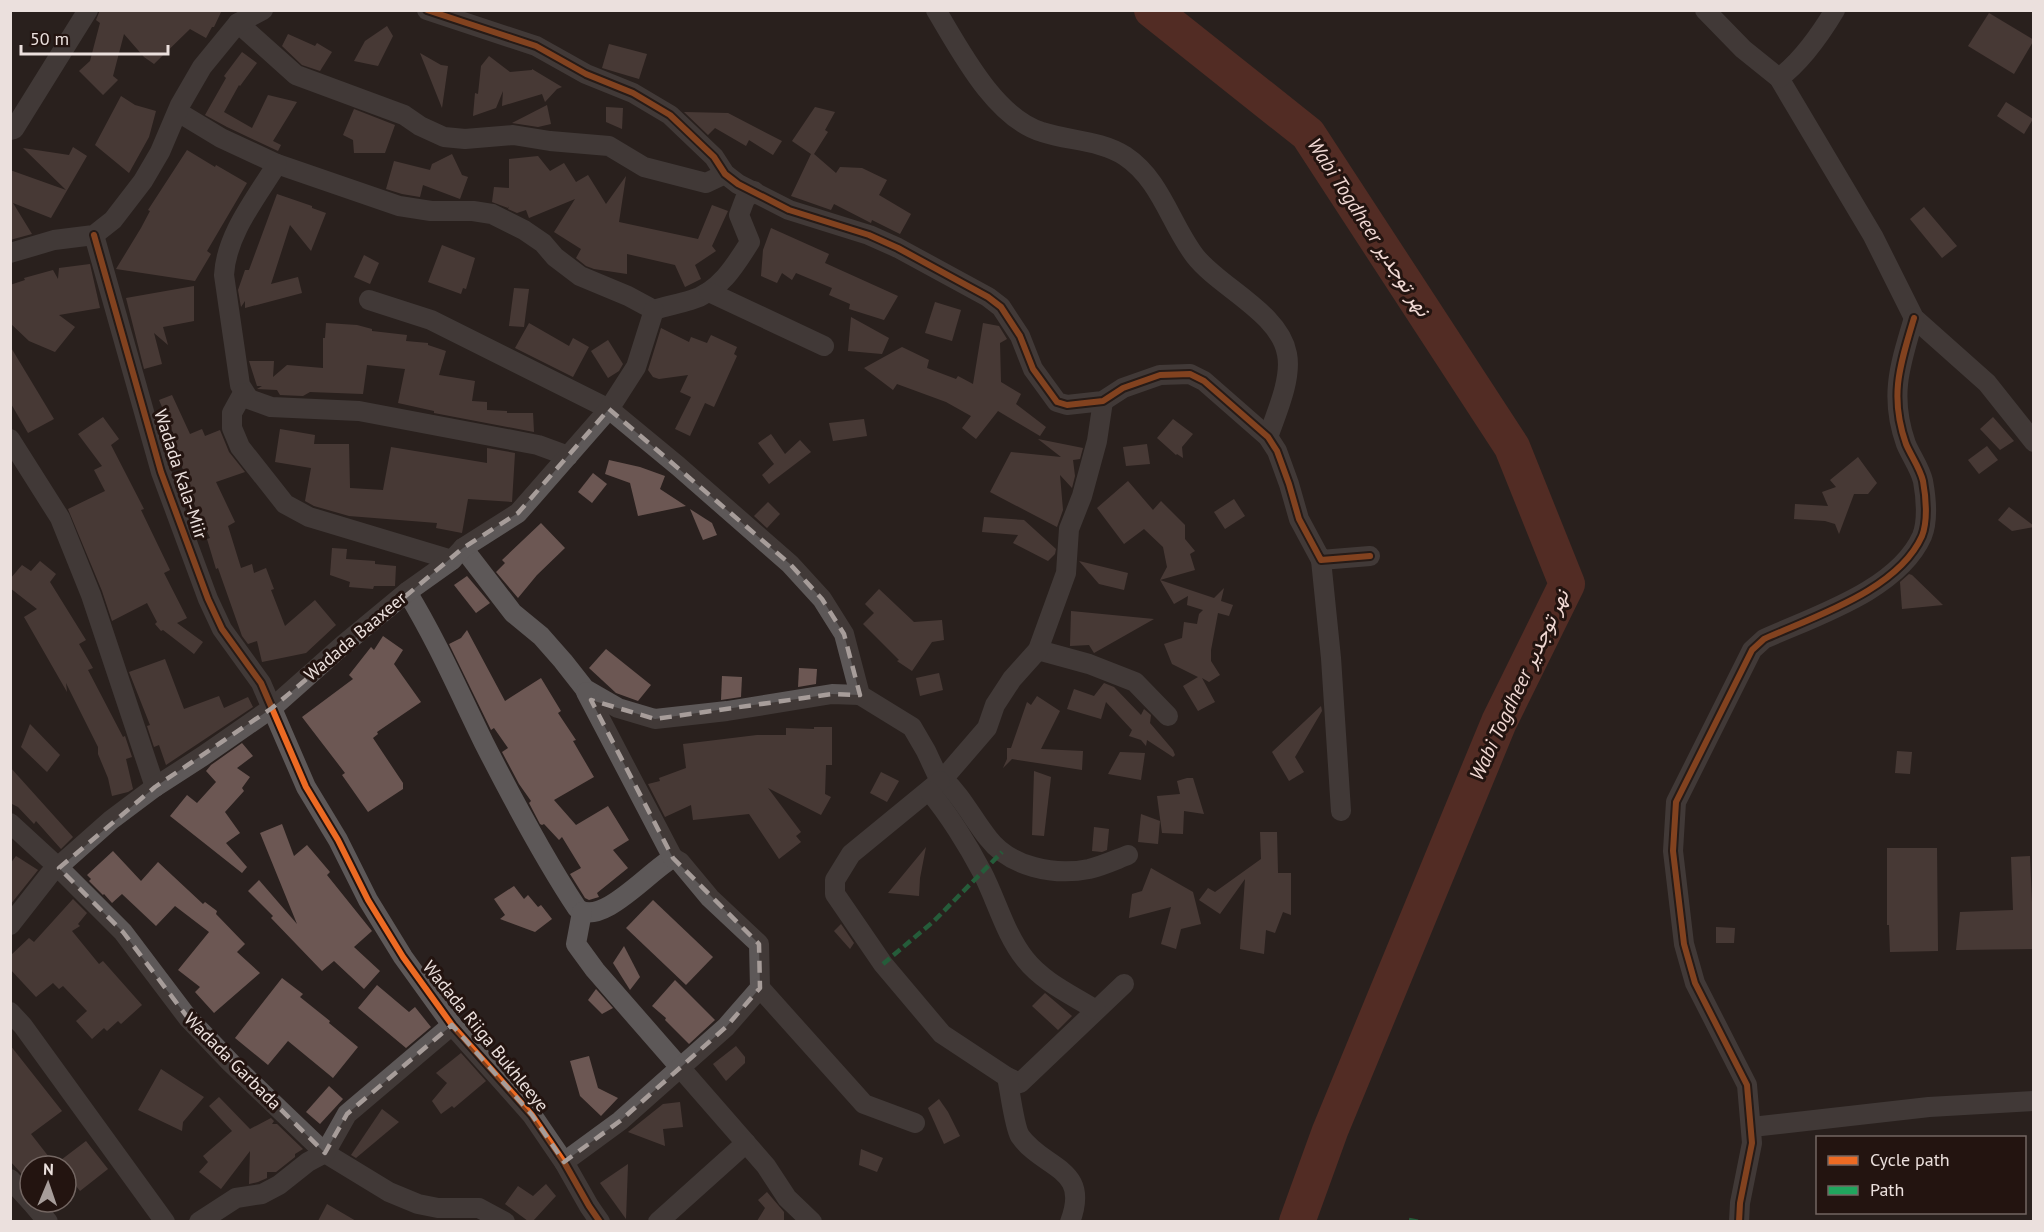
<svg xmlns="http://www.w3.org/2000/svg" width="2044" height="1232" font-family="'PT Sans',Vazirmatn,sans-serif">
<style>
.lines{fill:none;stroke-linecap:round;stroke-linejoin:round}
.river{stroke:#833a2d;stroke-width:36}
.building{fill:#6c5753}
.street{stroke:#5d5858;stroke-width:20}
.quiet{stroke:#20a55d;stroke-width:4.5;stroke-dasharray:9 4.5;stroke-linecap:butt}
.cycleway-casing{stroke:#231410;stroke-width:10}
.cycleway{stroke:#ed6a23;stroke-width:6}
.marked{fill:none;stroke:#a79d9a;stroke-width:4.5;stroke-dasharray:12 8;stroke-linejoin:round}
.labels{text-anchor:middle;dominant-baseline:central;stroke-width:6;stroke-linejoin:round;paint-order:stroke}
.street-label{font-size:18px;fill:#ebe0dd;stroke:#231410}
.water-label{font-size:20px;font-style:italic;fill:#f1d9d4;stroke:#231410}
</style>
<rect width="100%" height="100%" fill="#29201e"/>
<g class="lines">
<polyline class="river" points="1152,10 1308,134 1512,447 1567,584 1499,722 1330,1131 1297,1222"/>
</g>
<g class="building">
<polygon points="100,10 222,10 214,27 212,27 206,38 190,29 154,64 144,57 124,34 113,76 118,80 103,95 79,71 90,61 100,23 96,20"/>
<polygon points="1989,13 2034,40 2014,74 1968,46"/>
<polygon points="387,26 393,36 378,66 354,61 365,41"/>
<polygon points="288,34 315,46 317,43 332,52 320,71 302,65 282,46"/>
<polygon points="609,44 647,54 639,79 602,68"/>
<polygon points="242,52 257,63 240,86 239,85 224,112 252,128 268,95 297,102 273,141 281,145 278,151 227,127 205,115 226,78 224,76"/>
<polygon points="420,53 441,65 448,66 442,108"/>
<polygon points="489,56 510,72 532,70 532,69 562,87 557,89 545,102 542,94 502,106 503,91 496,108 473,116 475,93 478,94 481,66"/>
<polygon points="121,96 135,105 156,111 149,137 129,173 95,145"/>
<polygon points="2006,102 2033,119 2024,134 1997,116"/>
<polygon points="547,105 551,124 538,127 512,123"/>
<polygon points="606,107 623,108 622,129 606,122"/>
<polygon points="815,107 835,112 825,130 828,132 814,154 836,173 840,167 862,168 887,180 879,195 911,214 900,234 872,220 871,223 834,204 831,210 791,196 811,154 792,141"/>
<polygon points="354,109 395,125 385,153 354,153 353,140 343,135"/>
<polygon points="684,112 728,113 782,141 773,155 749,140 746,146 715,128 708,135"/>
<polygon points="73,147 87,156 51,218 13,203 32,234 10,240 10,170 66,190 23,148 69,155"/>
<polygon points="187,150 215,167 216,165 247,183 207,251 211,254 195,281 116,269 141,228 150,211 148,210"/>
<polygon points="452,154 462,175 468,177 460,199 423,185 420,197 402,194 386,189 394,161 430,170 432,164"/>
<polygon points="538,156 550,171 564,163 576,182 588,175 606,204 626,176 619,222 698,239 712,205 728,211 712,246 716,251 695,265 701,279 685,287 675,265 627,254 627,274 594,269 586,266 576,258 581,249 554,232 575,199 529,218 526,210 517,213 508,209 509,206 508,208 492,202 494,187 509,188 509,159"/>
<polygon points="277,194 312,206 312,208 326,213 311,251 290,225 271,284 298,277 302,293 245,308 245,301 241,307 238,290 245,270 249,270"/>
<polygon points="1924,207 1957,246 1942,258 1910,219"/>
<polygon points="771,228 829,254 825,263 898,296 884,320 849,309 850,304 829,295 832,288 796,273 792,280 782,273 777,283 761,276 763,250"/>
<polygon points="442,245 475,258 466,289 463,288 461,294 428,282"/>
<polygon points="364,255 379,263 370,284 354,277"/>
<polygon points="90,264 100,308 59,315 75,327 55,352 29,341 10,323 10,285 25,280 24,278 53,270 58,279 59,268"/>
<polygon points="194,286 194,321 163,327 168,345 154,333 162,364 144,369 126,298"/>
<polygon points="514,288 529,289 524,327 509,326"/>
<polygon points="935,302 961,310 952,341 925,333"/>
<polygon points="851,317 889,338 882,354 848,351"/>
<polygon points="326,323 357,325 372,329 372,331 407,335 406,341 428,343 428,345 446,351 439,375 475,381 472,401 487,402 487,410 507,411 507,413 533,413 534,432 434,413 434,411 398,403 405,369 367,365 363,394 310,392 303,396 280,395 277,390 257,389 262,386 257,386 249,361 274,361 273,377 287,365 323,368 323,338 325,338"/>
<polygon points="529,323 569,346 573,338 589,347 573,377 515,348"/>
<polygon points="983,323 999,326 1007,339 1000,343 1001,382 1021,394 1016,404 1046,427 1040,436 998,411 976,439 962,428 971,416 946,402 897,384 893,390 864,368 902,347 929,360 927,368 956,379 958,376 973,384"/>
<polygon points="661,328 689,342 691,337 707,343 711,335 737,347 734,354 737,356 714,407 705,403 690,436 675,429 691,397 680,392 688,375 659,379 653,377 648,370"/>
<polygon points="608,340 623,364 619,371 608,378 591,351"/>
<polygon points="10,346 54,419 28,433 10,402"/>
<polygon points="172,395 190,434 202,429 205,436 220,430 229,452 245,472 216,482 235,522 228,526 241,568 252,564 254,573 266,568 274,589 271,590 285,626 315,600 336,625 306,653 262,662 257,641 248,644 242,636 218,568 216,569 207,539 210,538 191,497 193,496 172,441 176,440 159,400"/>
<polygon points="103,417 119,439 111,445 144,509 141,510 170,570 164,573 187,618 177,623 203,642 194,654 163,630 161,631 155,624 157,622 147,603 112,621 102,591 68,509 105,491 94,470 102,466 78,434"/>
<polygon points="1993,417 2014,441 2000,450 1980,429"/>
<polygon points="864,419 867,436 833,441 829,423"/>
<polygon points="1173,419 1193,434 1182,447 1183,458 1177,454 1176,455 1157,438"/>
<polygon points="280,429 315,435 314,444 349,444 350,488 383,490 391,447 487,463 487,448 515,453 512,502 468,499 462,533 436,528 437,523 349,516 314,506 305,501 311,468 275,462"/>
<polygon points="771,434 785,454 800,440 811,452 769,484 762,475 774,464 758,443"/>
<polygon points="1038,439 1083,448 1080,459 1073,460 1075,476 1072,488 1060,475 1063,510 1057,527 990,492 1011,452 1061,457"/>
<polygon points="1147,444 1150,464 1126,466 1123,447"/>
<polygon points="1987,446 1998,460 1979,474 1968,460"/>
<polygon points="1858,457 1877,483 1868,494 1854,494 1839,534 1835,524 1825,521 1794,519 1795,504 1828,506 1822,492 1836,487 1830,480"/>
<polygon points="609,460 640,467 665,476 660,489 686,506 638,516 630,483 605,474"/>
<polygon points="593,473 607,484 592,503 578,492"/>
<polygon points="1128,481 1153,510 1161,501 1185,525 1185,539 1195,551 1190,554 1195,570 1160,580 1167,567 1163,547 1144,529 1124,544 1097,508"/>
<polygon points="1234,499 1245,516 1225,529 1214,512"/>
<polygon points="768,502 780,514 767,528 754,516"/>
<polygon points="2009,507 2034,526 2034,527 2012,531 1998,520"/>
<polygon points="690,509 712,523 717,535 703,540"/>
<polygon points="984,517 1024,520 1056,549 1055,554 1048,561 1013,543 1018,535 982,532"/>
<polygon points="541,523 565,548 537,575 518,598 496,572 505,563 502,560"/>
<polygon points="332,548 347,549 346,559 375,561 375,564 396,566 395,586 374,586 373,589 349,587 350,582 330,575"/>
<polygon points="40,561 56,574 50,582 86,640 79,644 93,668 88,670 123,737 125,736 132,757 126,759 133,789 128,792 112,796 108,778 98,754 98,747 66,683 67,692 24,617 37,609 10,588 10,579 22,565 31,571"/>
<polygon points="1079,561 1128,573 1124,590 1099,584"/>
<polygon points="1909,574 1912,575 1943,605 1902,609 1900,582"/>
<polygon points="467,576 490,603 476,613 454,585"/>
<polygon points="1160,580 1214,598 1224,588 1221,601 1233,605 1229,616 1218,613 1211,650 1211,661 1220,675 1209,682 1202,678 1215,702 1198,711 1183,686 1198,677 1172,664 1164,644 1182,638 1184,622 1197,624 1199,614 1203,610 1187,605 1188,596 1174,604"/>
<polygon points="879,589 914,622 942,620 944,640 932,642 912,671 897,661 899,660 863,624 874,613 865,604"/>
<polygon points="1071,611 1154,619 1094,653 1089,645 1070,646"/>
<polygon points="467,630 505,701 541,678 561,711 558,713 576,740 573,741 594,777 554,800 576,825 608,806 629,840 613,850 628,868 597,893 599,897 589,900 585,898 570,874 581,868 562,837 559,840 544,824 542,825 540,824 529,803 531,801 519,784 502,752 508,748 494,728 491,730 449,644 461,638"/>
<polygon points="383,636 403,650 394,664 421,702 377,732 378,734 373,738 403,783 403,789 368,812 342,775 345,773 302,717 353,679 349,675 371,647 374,650"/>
<polygon points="606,649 651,685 638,701 616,693 589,668"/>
<polygon points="165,659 184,709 219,696 224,708 248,697 253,707 166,765 159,745 154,747 147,726 150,725 129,672"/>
<polygon points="799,668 817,669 816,684 798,687"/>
<polygon points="939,673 943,690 920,696 916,678"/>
<polygon points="722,676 742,677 741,697 721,700"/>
<polygon points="1104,683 1114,687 1141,715 1144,709 1151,715 1150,723 1173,750 1175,755 1173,757 1147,740 1146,746 1141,740 1129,736 1132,730 1106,702 1101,719 1067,709 1074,689 1094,696"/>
<polygon points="1037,696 1060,711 1041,749 1083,751 1082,770 1012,759 1003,768 1007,759 1007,748 1011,748 1027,702 1031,705"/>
<polygon points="1321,706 1322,711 1295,757 1304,772 1289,781 1272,752"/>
<polygon points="30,724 60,755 47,772 21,747"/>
<polygon points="814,727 832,727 832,765 826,765 825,794 831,797 821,815 768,788 801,832 796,836 801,842 779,859 749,814 693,820 691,805 665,817 649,786 648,784 660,781 659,778 686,768 683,744 757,735 786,735 786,728 814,729"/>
<polygon points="242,743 253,756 237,768 250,777 242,788 244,791 225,812 240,833 226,843 247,867 242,873 170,816 187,795 197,803 216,782 206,771 211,765"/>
<polygon points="1897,751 1912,752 1910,774 1895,773"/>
<polygon points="1120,752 1145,753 1141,780 1108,774"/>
<polygon points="10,767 73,837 61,849 36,821 34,824 18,807 10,803"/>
<polygon points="1034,771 1051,777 1044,836 1032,835"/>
<polygon points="881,772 899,781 887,802 870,793"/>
<polygon points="1187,778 1193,778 1204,814 1184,811 1183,834 1162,833 1157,796 1180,794 1177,781"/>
<polygon points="1141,814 1160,821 1158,844 1138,842"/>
<polygon points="282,824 294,856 307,845 330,872 327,875 372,931 354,947 380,971 364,989 334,961 322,971 271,918 273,916 248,891 259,880 297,924 260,833"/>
<polygon points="1094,827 1109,829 1107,850 1102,852 1092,851"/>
<polygon points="1260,832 1277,832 1278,873 1291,873 1291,915 1283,912 1275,933 1266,930 1264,954 1240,949 1245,879 1220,914 1199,900 1208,888 1215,892 1261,859"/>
<polygon points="926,847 920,878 919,896 888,893"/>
<polygon points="1887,848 1937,848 1938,951 1890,952 1889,925 1887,925"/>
<polygon points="113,851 141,881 158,862 203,904 205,902 217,911 216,914 245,944 237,952 260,973 214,1013 195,992 200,987 178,970 209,932 175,906 156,926 122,894 112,903 104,894 103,895 89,881 91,879 87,875"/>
<polygon points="16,856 38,870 10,905 10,864"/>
<polygon points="2030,856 2034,949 1956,950 1960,912 2013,910 2011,857"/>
<polygon points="1151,868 1193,892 1201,924 1181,929 1176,949 1161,944 1171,907 1129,918 1132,894 1142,891"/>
<polygon points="514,886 524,899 528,895 538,907 541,905 552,919 535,932 500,919 505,915 494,899"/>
<polygon points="73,899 87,913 78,924 80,926 72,931 99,964 103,961 142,1005 121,1024 118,1021 107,1031 104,1028 92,1039 76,1021 87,1011 63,986 59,989 53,983 36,997 10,969 10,956 29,938 34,942"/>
<polygon points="653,900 713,957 686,985 626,928"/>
<polygon points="841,924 854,943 850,949 834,931"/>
<polygon points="1716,927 1735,928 1734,943 1716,943"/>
<polygon points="624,946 640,977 630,990 613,963"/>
<polygon points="282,978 303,994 300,997 330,1021 329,1023 358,1047 333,1078 288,1041 268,1065 235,1038"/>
<polygon points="675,980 715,1020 689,1044 665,1020 666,1018 652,1006"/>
<polygon points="377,985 409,1012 415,1007 431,1027 406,1048 358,1008"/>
<polygon points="596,989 613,1008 602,1014 588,1000"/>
<polygon points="1045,993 1072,1016 1058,1030 1032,1006"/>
<polygon points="10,1045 62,1111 31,1134 56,1166 30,1166 30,1183 10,1161"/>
<polygon points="736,1046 745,1057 745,1063 726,1081 713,1064"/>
<polygon points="461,1053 486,1081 454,1108 452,1106 441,1114 432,1101 447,1083 436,1073"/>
<polygon points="589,1056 598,1088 618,1098 601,1116 580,1096 570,1061"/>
<polygon points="161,1069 204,1097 183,1122 182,1131 138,1110"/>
<polygon points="329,1086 343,1099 320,1124 306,1112"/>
<polygon points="219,1097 250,1129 271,1118 274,1121 272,1124 277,1124 303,1149 295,1154 295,1157 276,1172 267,1172 267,1178 258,1182 249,1184 250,1151 221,1189 199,1172 208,1162 203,1156 232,1131 209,1106"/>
<polygon points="939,1099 948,1112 960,1136 944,1144 928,1108"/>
<polygon points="680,1102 683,1127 663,1129 665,1146 628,1132 663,1104"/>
<polygon points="382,1109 399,1122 356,1158 351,1155"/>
<polygon points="86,1141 108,1169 80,1191 66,1173 66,1166 60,1166 57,1163"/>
<polygon points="861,1149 883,1158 877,1172 859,1165"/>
<polygon points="628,1164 626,1219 600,1183"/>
<polygon points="546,1184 556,1196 533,1221 528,1221 505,1204 518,1186 533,1196"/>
<polygon points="767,1192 784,1212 784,1221 757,1221 765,1208 758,1200"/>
<polygon points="327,1204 356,1221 318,1221"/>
</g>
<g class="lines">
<g class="street">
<polyline points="427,10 536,46 586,74 633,93 670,115 714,157 725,174 738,184 789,210 869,235 898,248 988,297 1001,307 1020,336 1033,369 1057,402 1067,405 1103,401 1123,388 1160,375 1190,374 1204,381 1268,437 1277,451 1289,484 1299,519 1321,560 1370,556"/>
<path d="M936,10C960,50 995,118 1042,132C1069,141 1100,140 1125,156C1161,180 1170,223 1195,256C1219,287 1280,313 1287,354C1292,379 1276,414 1268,437"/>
<polyline points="1705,10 1743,49 1779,78 1873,236 1914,318 1987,383 2034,442"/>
<polyline points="238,23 296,75 404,115 420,126 444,137 465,139 513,135 550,141 609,146 644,167 706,183 725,174"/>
<path d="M1779,78C1802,61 1820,35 1835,10"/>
<path d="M178,112L221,138L277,164L399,206L431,211H473L492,214L524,230L543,243L555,257L580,276L628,296L654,310C666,306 678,304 691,300C719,292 735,266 750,242L739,215L745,199L754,191"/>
<polyline points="10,130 14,129 88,10"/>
<path d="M277,164C256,198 226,235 224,275L240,385L249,399L271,407L359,411L538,445L568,456"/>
<polyline points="94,235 161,472 208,599 222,629 261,683 306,787 338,840 368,900 403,957 452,1025 532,1115 564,1162 589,1206 600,1222"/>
<polyline points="10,253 54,240 94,235 113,220 143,181 160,152 180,105 202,67 238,23 263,10"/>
<polyline points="709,292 824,346"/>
<path d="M369,300L431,320L609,409L678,466L790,564L822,599L844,634L860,695L912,727L926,751L940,781L943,779C962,796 972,818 988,838C1010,867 1054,876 1089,869C1102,866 1115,860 1128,855"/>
<polyline points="243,393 232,413 232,428 240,447 285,504 309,517 452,560"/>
<polyline points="10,439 60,518 91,595 155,787"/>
<polyline points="463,548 513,613 541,636 563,661 585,689 618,708 655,719 727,711 832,694 860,695"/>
<polyline points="1321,560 1331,658 1341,811"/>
<path d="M407,592C437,641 459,692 484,743C513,800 542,855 577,908C601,929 652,868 673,858L680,862L710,898L759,944L760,988L864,1104L915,1123"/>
<polyline points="1038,650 1089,664 1135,682 1168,716"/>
<polyline points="586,692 673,858"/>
<polyline points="943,779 987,728 995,705 1012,679 1038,650 1066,573 1069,529 1082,496 1097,441 1103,401"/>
<polyline points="940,781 851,854 835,880 835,894 883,964 942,1034 1007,1077 1020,1083 1124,984"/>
<path d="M929,791C948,813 969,847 982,872C997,901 1005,934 1025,959C1043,982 1072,995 1096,1010"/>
<polyline points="10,823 59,868 123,932 188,1018 231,1063 325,1153 389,1192 418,1204 438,1208 479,1208 505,1222"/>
<polyline points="582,912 576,944 595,970 766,1166 787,1198 812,1222"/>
<polyline points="10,925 50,874 111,820 155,787 203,756 272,708 343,645 407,592 452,560 463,548 518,513 609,409 636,367 654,310"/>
<polyline points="10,1012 23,1026 165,1222"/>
<path d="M1007,1077C1010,1090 1014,1126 1020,1136C1044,1170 1091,1167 1070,1222"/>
<polyline points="1752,1127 1929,1107 2034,1101"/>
<polyline points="564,1162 620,1121 726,1027 760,988"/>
<polyline points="10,1179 30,1201"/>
<polyline points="31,1202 48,1222"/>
<polyline points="199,1222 236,1198 262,1194 279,1185 308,1162 325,1153 347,1114 452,1025"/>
<polyline points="658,1222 746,1143"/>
<path d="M1739,1222L1740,1203L1752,1143L1747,1085L1695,983L1684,944L1673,851L1676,802L1752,650L1764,639C1815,616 1898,590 1922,536C1928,521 1926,497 1923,481C1920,468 1911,456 1906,444C1889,396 1900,365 1914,318"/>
</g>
<g class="quiet">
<polyline points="883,964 934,921 1002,852"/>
<polyline points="1409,1220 1420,1222"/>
</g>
<defs>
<g id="cycleway">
<polyline points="427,10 536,46 586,74 633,93 670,115 714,157 725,174 738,184 789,210 869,235 898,248 988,297 1001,307 1020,336 1033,369 1057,402 1067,405 1103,401 1123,388 1160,375 1190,374 1204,381 1268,437 1277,451 1289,484 1299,519 1321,560 1370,556"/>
<polyline points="94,235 161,472 208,599 222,629 261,683 306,787 338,840 368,900 403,957 452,1025 532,1115 564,1162 589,1206 600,1222"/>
<path d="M1739,1222L1740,1203L1752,1143L1747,1085L1695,983L1684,944L1673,851L1676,802L1752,650L1764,639C1815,616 1898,590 1922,536C1928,521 1926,497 1923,481C1920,468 1911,456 1906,444C1889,396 1900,365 1914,318"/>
</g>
</defs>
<use href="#cycleway" class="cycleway-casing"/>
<use href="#cycleway" class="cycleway"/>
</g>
<path d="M0 0H2044V1232H0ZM609,409L790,564L822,599L844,634L860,695L832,694L655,719L591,700L673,858L759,944L760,988L726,1027L620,1121L564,1162L532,1115L452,1025L347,1114L325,1153L188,1018L123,932L59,868L155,787L272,708L463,548L518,513Z" fill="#29201e" fill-opacity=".55" fill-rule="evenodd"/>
<path class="marked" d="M609,409L790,564L822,599L844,634L860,695L832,694L655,719L591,700L673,858L759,944L760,988L726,1027L620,1121L564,1162L532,1115L452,1025L347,1114L325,1153L188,1018L123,932L59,868L155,787L272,708L463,548L518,513Z"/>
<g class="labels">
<g class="street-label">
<text transform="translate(181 474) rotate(72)">Wadada Kala-Miir</text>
<text transform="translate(355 636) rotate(-40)">Wadada Baaxeer</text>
<text transform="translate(486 1036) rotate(51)">Wadada Riiga Bukhleeye</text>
<text transform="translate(233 1061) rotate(45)">Wadada Garbada</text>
</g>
<g class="water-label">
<text transform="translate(1369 227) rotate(57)">Wabi Togdheer نهر توجدير</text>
<text transform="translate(1519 685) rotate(-65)">Wabi Togdheer نهر توجدير</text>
</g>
</g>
<rect width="2044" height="1232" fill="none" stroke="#ebe0dd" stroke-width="24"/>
<rect x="1816" y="1136" width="210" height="78" fill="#231410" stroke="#736662" stroke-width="1.5"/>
<rect x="1828" y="1156" width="30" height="9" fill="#ed6a23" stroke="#736662" stroke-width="1.5"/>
<text x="1870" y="1166" font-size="18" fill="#ebe0dd">Cycle path</text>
<rect x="1828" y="1186" width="30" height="9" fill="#20a55d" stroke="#736662" stroke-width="1.5"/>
<text x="1870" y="1196" font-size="18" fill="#ebe0dd">Path</text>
<g transform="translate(48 1184) rotate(2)"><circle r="28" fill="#231410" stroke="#736662" stroke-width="1.5"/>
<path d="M0-4.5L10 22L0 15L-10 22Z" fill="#a79d9a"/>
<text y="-9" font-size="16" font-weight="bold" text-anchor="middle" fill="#ebe0dd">N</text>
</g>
<path d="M21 45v9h147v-9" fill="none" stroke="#ebe0dd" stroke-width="3"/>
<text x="30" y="45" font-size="18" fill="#ebe0dd" stroke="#231410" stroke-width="4.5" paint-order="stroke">50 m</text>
</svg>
